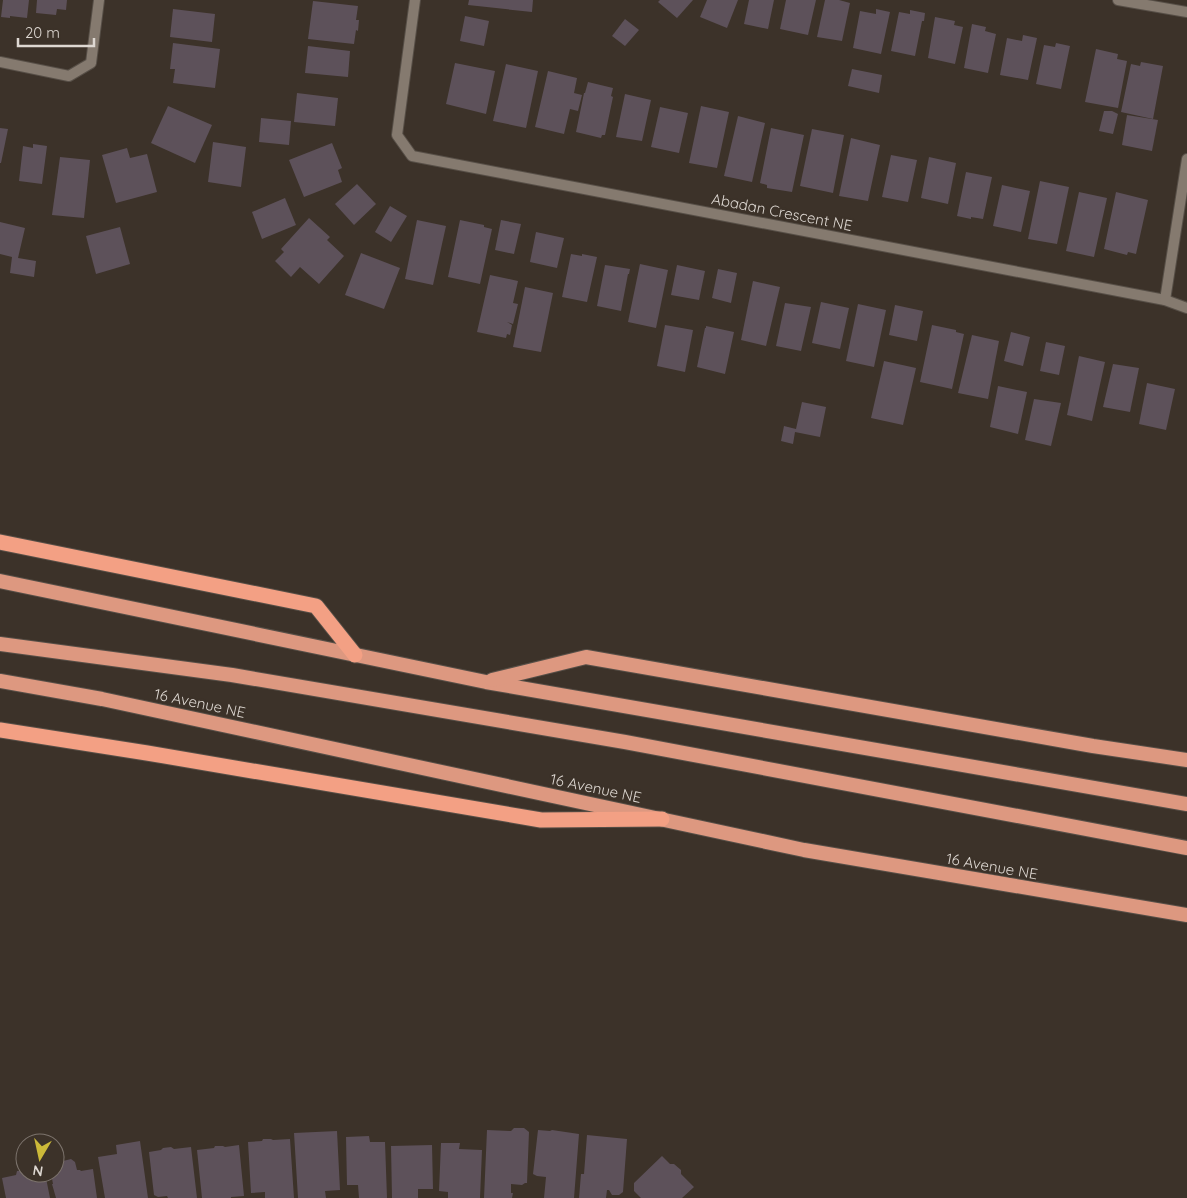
<svg xmlns="http://www.w3.org/2000/svg" width="1187" height="1198" font-family="Quicksand,sans-serif">
<style>
.building{fill:#5d515a}
.lines{fill:none;stroke-linecap:round;stroke-linejoin:round}
.minor-casing{stroke:#574f47;stroke-width:12}
.trunk-casing{stroke:#574f47;stroke-width:16}
.motorway-casing{stroke:#574f47;stroke-width:17}
.minor{stroke:#857a6f;stroke-width:10}
.trunk{stroke:#dd9880;stroke-width:14}
.motorway{stroke:#f3a084;stroke-width:15}
.labels{text-anchor:middle;dominant-baseline:central;stroke-width:4.5;stroke-linejoin:round;paint-order:stroke}
.street-label{font-size:15px;fill:#ded8d2;stroke:#3c3229}
</style>
<rect width="100%" height="100%" fill="#3c3229"/>
<g class="building">
<polygon points="3,0 29,0 27,18 10,16 10,18 1,17"/>
<polygon points="37,0 67,0 66,10 57,9 56,15 36,13"/>
<polygon points="469,0 533,0 532,12 468,5"/>
<polygon points="660,0 693,0 677,18 658,2"/>
<polygon points="707,0 738,0 727,28 700,17"/>
<polygon points="749,0 774,0 768,29 744,24"/>
<polygon points="786,0 816,0 808,35 780,29"/>
<polygon points="825,0 839,0 850,3 842,41 817,37"/>
<polygon points="313,1 358,6 356,20 359,20 358,31 356,30 354,44 308,39"/>
<polygon points="173,9 215,14 212,42 170,37"/>
<polygon points="876,9 890,12 881,54 853,48 860,11 876,14"/>
<polygon points="910,10 925,13 924,21 922,21 915,56 891,51 899,12 910,14"/>
<polygon points="465,16 489,21 484,46 460,41"/>
<polygon points="935,17 955,21 954,25 963,27 955,64 928,58"/>
<polygon points="625,19 639,30 625,46 612,36"/>
<polygon points="972,24 986,27 985,31 996,34 988,73 964,68"/>
<polygon points="1023,35 1037,38 1028,80 1000,75 1007,38 1022,41"/>
<polygon points="173,43 220,49 215,88 173,83 175,69 170,69"/>
<polygon points="1056,43 1070,46 1061,89 1036,84 1044,45 1055,47"/>
<polygon points="308,46 350,51 348,77 305,73"/>
<polygon points="1096,49 1118,54 1117,59 1127,61 1118,108 1085,102"/>
<polygon points="1141,62 1163,66 1153,119 1121,112 1131,64 1140,66"/>
<polygon points="455,63 495,71 486,114 446,104"/>
<polygon points="506,64 538,71 526,128 493,121"/>
<polygon points="852,69 882,75 879,93 848,86"/>
<polygon points="548,71 577,78 574,93 582,95 578,111 570,109 564,134 535,127"/>
<polygon points="588,82 613,88 611,96 613,97 605,135 602,135 601,138 576,132 584,93 585,93"/>
<polygon points="297,93 338,98 335,126 294,122"/>
<polygon points="625,94 651,100 642,141 616,137"/>
<polygon points="168,106 212,125 195,163 151,143"/>
<polygon points="701,106 729,112 717,168 689,163"/>
<polygon points="660,107 688,113 679,153 651,147"/>
<polygon points="1104,111 1112,111 1118,114 1113,134 1099,131"/>
<polygon points="1127,115 1158,120 1152,151 1122,145"/>
<polygon points="738,116 765,123 752,182 724,176"/>
<polygon points="261,118 291,121 289,145 259,142"/>
<polygon points="0,128 8,129 1,163 0,163"/>
<polygon points="771,128 804,135 792,192 767,188 767,185 760,183"/>
<polygon points="812,129 844,135 833,193 800,186"/>
<polygon points="851,138 880,145 868,201 839,196"/>
<polygon points="213,142 246,147 241,187 208,182"/>
<polygon points="332,143 342,168 338,170 342,182 304,197 289,160"/>
<polygon points="33,144 47,146 42,184 19,181 23,146 33,148"/>
<polygon points="127,148 130,158 147,154 157,192 116,203 102,155"/>
<polygon points="891,155 917,160 908,202 882,197"/>
<polygon points="60,157 90,160 84,218 52,215"/>
<polygon points="929,157 956,163 948,204 921,198"/>
<polygon points="966,172 992,177 983,219 971,217 971,219 957,216"/>
<polygon points="1040,181 1069,187 1057,244 1028,239"/>
<polygon points="357,184 376,204 354,225 335,204"/>
<polygon points="1002,185 1030,191 1021,232 993,226"/>
<polygon points="1079,192 1107,198 1094,257 1066,251"/>
<polygon points="1116,192 1148,200 1136,254 1128,252 1127,255 1104,249"/>
<polygon points="285,198 296,225 262,239 252,212"/>
<polygon points="390,206 407,216 391,242 375,232"/>
<polygon points="309,218 330,237 327,240 344,256 319,284 300,267 291,277 275,261 284,252 281,249"/>
<polygon points="417,220 446,226 433,285 405,279"/>
<polygon points="460,220 484,225 484,227 492,229 480,284 448,277"/>
<polygon points="501,220 521,224 514,254 495,250"/>
<polygon points="0,222 25,228 18,258 36,261 34,277 10,273 12,257 0,254"/>
<polygon points="120,227 130,264 96,274 86,236"/>
<polygon points="536,232 564,238 557,268 530,262"/>
<polygon points="361,253 400,268 384,309 345,295"/>
<polygon points="571,254 582,256 582,254 597,257 587,302 562,297"/>
<polygon points="640,264 668,270 656,328 628,322"/>
<polygon points="605,265 630,269 629,274 628,274 621,311 597,306"/>
<polygon points="677,265 705,271 699,300 671,295"/>
<polygon points="718,269 737,273 731,303 712,298"/>
<polygon points="490,275 518,281 513,303 518,304 513,324 507,322 512,325 510,335 507,334 506,338 477,332"/>
<polygon points="753,281 780,287 766,346 741,340"/>
<polygon points="525,287 553,293 541,352 513,347"/>
<polygon points="821,302 849,308 840,349 812,343"/>
<polygon points="785,303 811,307 801,351 776,346"/>
<polygon points="858,304 886,310 874,367 846,361"/>
<polygon points="895,305 923,311 917,341 889,335"/>
<polygon points="665,325 693,330 685,372 657,366"/>
<polygon points="932,325 956,330 956,332 964,334 952,389 920,382"/>
<polygon points="706,326 734,332 725,374 697,367 705,328 706,328"/>
<polygon points="1011,332 1030,337 1023,366 1004,361"/>
<polygon points="972,335 999,341 988,399 958,393"/>
<polygon points="1046,342 1065,346 1059,375 1040,371"/>
<polygon points="1079,356 1105,362 1092,421 1067,415"/>
<polygon points="884,361 916,368 903,425 871,418"/>
<polygon points="1113,364 1139,368 1130,412 1103,407"/>
<polygon points="1147,383 1175,389 1166,430 1139,424"/>
<polygon points="998,386 1027,392 1018,434 990,427"/>
<polygon points="1034,399 1061,403 1051,446 1025,440"/>
<polygon points="802,402 826,407 820,437 795,432 793,444 781,441 784,426 796,429"/>
<polygon points="514,1128 524,1128 529,1132 527,1183 525,1183 522,1185 511,1184 511,1193 513,1193 512,1198 484,1198 487,1130 511,1131"/>
<polygon points="538,1130 550,1131 552,1130 579,1134 574,1198 544,1198 546,1177 537,1176 533,1174"/>
<polygon points="337,1131 340,1190 325,1191 326,1198 298,1198 294,1133"/>
<polygon points="587,1135 627,1139 623,1192 619,1195 612,1195 609,1190 607,1190 606,1198 579,1198 581,1174 584,1174"/>
<polygon points="369,1136 370,1142 385,1142 387,1198 359,1198 358,1185 347,1185 346,1137"/>
<polygon points="263,1139 271,1139 273,1140 290,1139 294,1198 265,1198 265,1192 251,1193 248,1142 262,1141"/>
<polygon points="140,1141 148,1198 105,1198 98,1157 117,1154 116,1145"/>
<polygon points="441,1143 460,1143 459,1149 482,1150 480,1198 448,1198 448,1192 439,1191"/>
<polygon points="239,1145 244,1196 231,1197 231,1198 202,1198 197,1150 214,1148 215,1146 223,1146 225,1147"/>
<polygon points="432,1145 433,1189 418,1189 418,1198 392,1198 391,1146"/>
<polygon points="171,1147 174,1149 191,1147 197,1198 168,1198 167,1196 158,1197 154,1195 149,1152 161,1150 163,1148"/>
<polygon points="662,1156 670,1164 674,1164 681,1170 681,1174 694,1187 682,1198 641,1198 634,1191 634,1183"/>
<polygon points="71,1159 75,1162 77,1170 80,1170 81,1171 93,1169 97,1198 56,1198 52,1184 53,1184 51,1173 55,1173 55,1169 61,1168 60,1165 63,1161"/>
<polygon points="25,1170 25,1173 45,1173 50,1198 6,1198 2,1178 16,1175 17,1171"/>
</g>
<g class="lines">
<defs>
<g id="minor">
<polyline points="415,0 397,135 412,156 1165,300 1187,308"/>
<polyline points="1118,0 1187,12"/>
<polyline points="0,62 69,76 91,63 99,0"/>
<polyline points="1165,300 1187,159"/>
</g>
<g id="trunk">
<polyline points="0,581 486,682 1187,804"/>
<polyline points="0,644 232,675 625,742 1187,848"/>
<polyline points="492,680 586,657 1093,746 1187,760"/>
<polyline points="0,681 102,699 804,850 1187,915"/>
</g>
<g id="motorway">
<polyline points="0,542 316,606 355,655"/>
<polyline points="0,730 147,753 541,820 662,819"/>
</g>
</defs>
<use href="#minor" class="minor-casing"/>
<use href="#trunk" class="trunk-casing"/>
<use href="#motorway" class="motorway-casing"/>
<use href="#minor" class="minor"/>
<use href="#trunk" class="trunk"/>
<use href="#motorway" class="motorway"/>
</g>
<g class="labels">
<g class="street-label">
<text transform="translate(782 212) rotate(11)">Abadan Crescent NE</text>
<text transform="translate(200 703) rotate(12)">16 Avenue NE</text>
<text transform="translate(596 788) rotate(12)">16 Avenue NE</text>
<text transform="translate(992 866) rotate(10)">16 Avenue NE</text>
</g>
</g>
<g transform="translate(40 1158) rotate(189)"><circle r="24" fill="#3c3229" stroke="#7d746d"/>
<path d="M0-4L9 19L0 12L-9 19Z" fill="#ccb939"/>
<text y="-8" font-size="14" font-weight="bold" text-anchor="middle" fill="#ded8d2">N</text>
</g>
<path d="M18 38v8h76v-8" fill="none" stroke="#ded8d2" stroke-width="2.5"/>
<text x="25" y="38" font-size="15" fill="#ded8d2" stroke="#3c3229" stroke-width="4" paint-order="stroke">20 m</text>
</svg>
